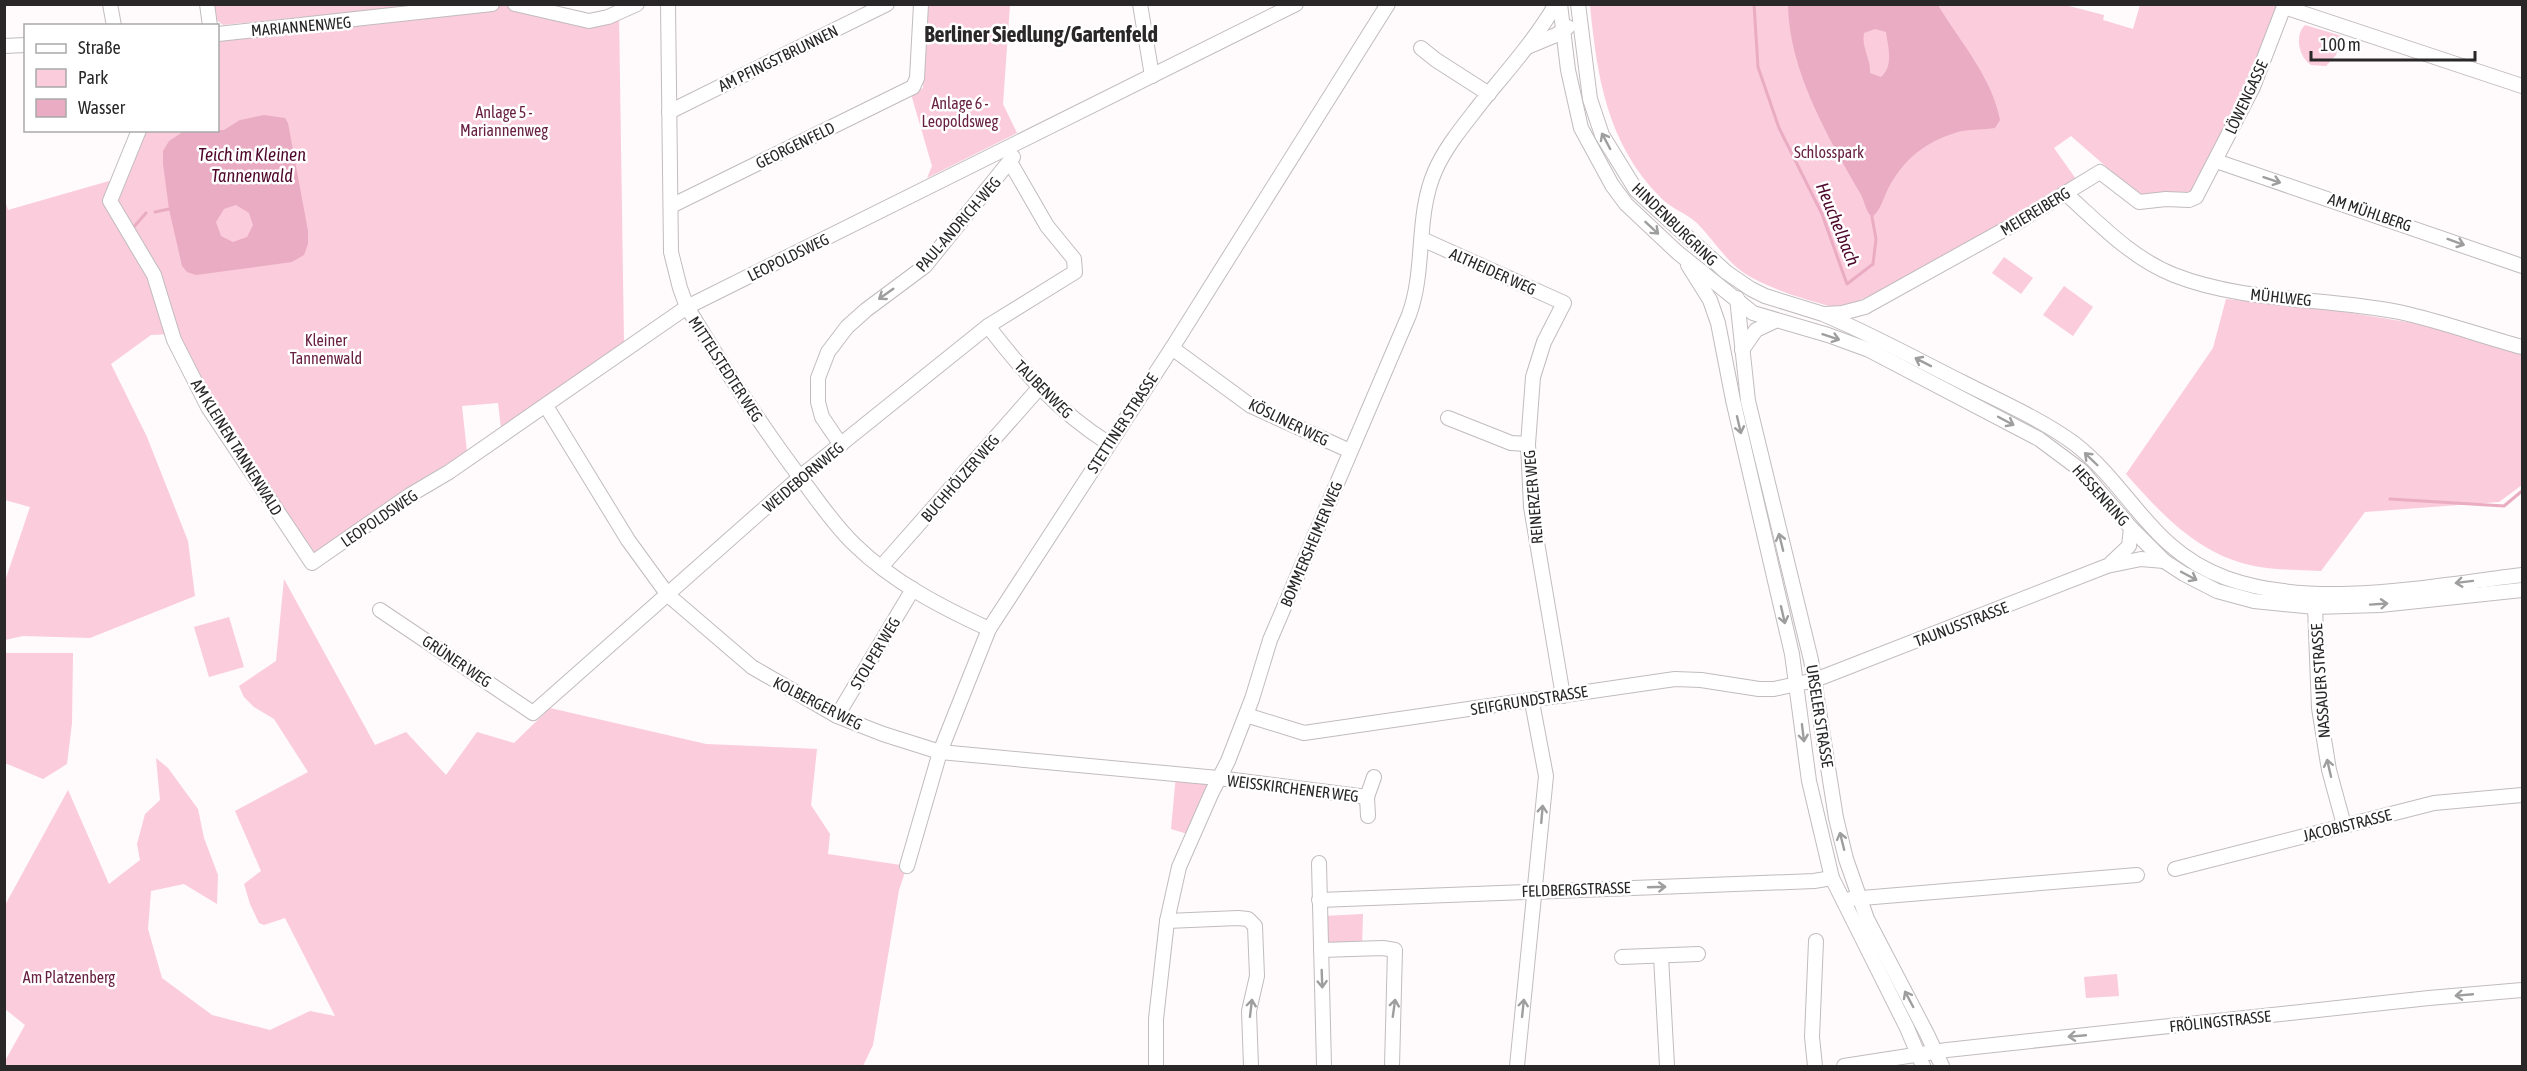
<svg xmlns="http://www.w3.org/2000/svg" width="2527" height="1071" font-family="'Asap Condensed',sans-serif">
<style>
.green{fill:#fbccdc}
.water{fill:#eaacc2;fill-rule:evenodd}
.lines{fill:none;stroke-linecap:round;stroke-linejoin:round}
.stream{stroke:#eaacc2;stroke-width:3}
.minor-casing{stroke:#c1bcbe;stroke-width:16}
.minor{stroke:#fff;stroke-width:14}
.oneway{stroke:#9f9e9e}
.labels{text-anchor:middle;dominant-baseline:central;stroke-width:5;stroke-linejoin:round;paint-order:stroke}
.street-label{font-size:16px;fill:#292728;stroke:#fff}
.park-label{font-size:16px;fill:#682142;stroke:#fff}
.water-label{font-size:18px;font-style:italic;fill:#4f072c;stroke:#fff}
.district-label{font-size:22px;font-weight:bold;fill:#292728;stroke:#fff}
</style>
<rect width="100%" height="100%" fill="#fffafb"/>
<g class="green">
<polygon points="212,5 426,5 223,25 214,18"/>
<polygon points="492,5 515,5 589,21 619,13 624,344 501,428 498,403 462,406 467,452 405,489 312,558 270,499 173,334 151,335 111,364 147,437 188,541 195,596 90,638 23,636 5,640 5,581 30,507 5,500 4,198 8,210 116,179 113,202 143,131 218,130 218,39"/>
<polygon points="927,5 1010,5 1003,104 1017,133 927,178 932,166 911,94 923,88"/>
<path d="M1590,5H2065L2104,15L2103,20L2133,29L2140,5H2279L2246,87L2193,193L2141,197L2071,136L2054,148L2076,179C2002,225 1925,271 1845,307L1837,308C1807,300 1771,290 1744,273C1725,260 1713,239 1697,223C1686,213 1670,208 1660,197C1607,143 1597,77 1590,5Z"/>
<path d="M2305,25L2342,36L2336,55L2326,66L2311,65C2299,57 2294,36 2305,25Z"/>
<polygon points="2004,257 2033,278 2021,294 1992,273"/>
<polygon points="2064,286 2093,307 2073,336 2043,315"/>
<path d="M2226,299L2320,308L2413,323L2522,351V485L2499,502L2365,512L2321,571C2301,570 2280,570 2260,567C2202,558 2163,516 2126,474L2213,348Z"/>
<polygon points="284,579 375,745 406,732 446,775 477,732 514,743 550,708 706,744 817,749 811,805 830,834 828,854 907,866 899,890 873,1045 863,1066 5,1066 5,1061 25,1025 5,1009 4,907 68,790 109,884 140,860 137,844 145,814 160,800 156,758 168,768 198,809 204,838 218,875 217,904 184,884 151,891 148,929 162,978 212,1015 270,1030 310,1011 335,1016 285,918 264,925 259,923 250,904 244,884 261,871 235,811 308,772 274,719 254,707 244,697 239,686 276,661"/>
<polygon points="229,617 244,667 209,677 194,627"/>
<polygon points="5,653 73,653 72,723 67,764 43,779 5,763"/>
<polygon points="1176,775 1218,778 1194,836 1171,829"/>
<polygon points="1363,914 1362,946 1333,947 1324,939 1324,916"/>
<polygon points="2117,974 2119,996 2086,998 2084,977"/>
</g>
<g class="water">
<path d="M1788,5H1938C1960,42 1992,77 2000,120L1995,128C1984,130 1973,129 1962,131C1930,139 1906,156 1890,185C1884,195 1881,211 1872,217C1865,211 1865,201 1860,193C1828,137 1789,71 1788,5ZM1875,29L1886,32C1888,47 1894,66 1881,77L1870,73C1871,59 1861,47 1864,33Z"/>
<path d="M264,115L285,118L288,123L308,231V244L304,255L292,262L196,275L187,272L182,266L169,209L163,164V151L169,141L184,131L224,130L240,120ZM236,205L249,213L253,225L247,237L233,242L221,236L216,222L224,209Z"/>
</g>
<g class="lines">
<g class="stream">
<polyline points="1754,4 1758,67 1779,128 1822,214 1847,284 1873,264 1876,239 1872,217"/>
<polyline points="155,212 169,209"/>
<polyline points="132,229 146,213"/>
<polyline points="2390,499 2504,506 2522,491"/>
</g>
<defs>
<g id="minor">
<polyline points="110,4 114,26"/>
<polyline points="207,4 210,26"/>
<polyline points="515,4 589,21 608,17 637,4"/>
<path d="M668,4L671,252L680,288L687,307C725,370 764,431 809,489C823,508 837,528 855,545C893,582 941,607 989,629"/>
<polyline points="1140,4 1152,76"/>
<polyline points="1560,4 1568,70 1581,128 1612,185 1626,204 1677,252 1753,313 1828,335 1869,350 2039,439 2082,471 2131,528 2164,561 2184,574 2217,591 2254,601 2315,607 2380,605 2522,590"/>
<path d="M1578,4L1590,99L1602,135L1636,190L1726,272L1751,289L1765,296L1823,314L1850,326C1889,344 1926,364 1964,383C2001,402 2041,419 2075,444C2131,488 2151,551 2226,578C2315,610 2430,586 2522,575"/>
<polyline points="2284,7 2522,86"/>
<polyline points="218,34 492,4"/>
<polyline points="4,46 26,45"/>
<polyline points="1527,47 1556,35 1568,27"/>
<polyline points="1421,48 1436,60 1489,94"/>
<polyline points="669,112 887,4"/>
<polyline points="139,130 110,201 154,275 174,340 208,407 312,563 410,495 449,472 687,307 1296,4"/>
<polyline points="2216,161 2522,266"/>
<path d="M2065,193C2099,223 2131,258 2174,275C2245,303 2325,297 2399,312C2441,321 2481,336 2522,347"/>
<polyline points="671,206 913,87 917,78 921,4"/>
<polyline points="1422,239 1564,303 1544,342 1533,377 1528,444 1531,507 1563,696"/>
<polyline points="1688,265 1710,300 1718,323 1733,400 1792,654 1809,781 1832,878 1907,1028 1923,1066"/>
<polyline points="1737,298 1748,401 1811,660 1836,818 1846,859 1867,919 1927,1034 1942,1066"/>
<polyline points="1825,314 1842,313 1865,307 2018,222 2100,172 2139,202 2166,199 2189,200 2196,197 2253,87 2285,4"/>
<path d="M988,326C1023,372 1059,412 1108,443"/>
<polyline points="1172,348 1251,406 1350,451"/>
<polyline points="1742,350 1756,330 1775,321"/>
<polyline points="546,406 628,540 668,595 752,667 837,716 883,734 940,752 1218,778 1367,797 1374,777"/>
<polyline points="1448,418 1511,443 1528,444"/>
<polyline points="841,445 822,417 818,402 818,378 828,352 847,327 866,310 925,266 1013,157"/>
<polyline points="2111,563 2129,546 2131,528"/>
<polyline points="881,567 1039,388"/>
<polyline points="2315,607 2319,708 2329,770 2344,825"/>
<polyline points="380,610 533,713 800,477 988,326 1075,272 1074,259 1047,226 1010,162"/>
<polyline points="1246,715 1304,733 1675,679 1701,680 1759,689 1774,689 1815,680 2107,566 2141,559 2164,561"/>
<polyline points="837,716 913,589"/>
<polyline points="1367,797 1368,816"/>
<polyline points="1319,863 1324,1066"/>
<polyline points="907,866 940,752 989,629 1172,348 1388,4"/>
<polyline points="2175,869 2434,803 2522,795"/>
<polyline points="1850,899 2137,875"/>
<polyline points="1319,900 1814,881 1832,878"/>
<polyline points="1167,921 1238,918 1248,919 1255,926 1257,976 1249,1011 1251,1066"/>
<polyline points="1321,950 1383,948 1395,950 1392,1066"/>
<polyline points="1661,956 1667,1066"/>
<polyline points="1622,957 1698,954"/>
<path d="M1156,1066V1019L1167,921L1179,867L1212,792L1228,761L1252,699L1270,640L1409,315C1426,269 1415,217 1435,171C1446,146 1464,125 1481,103C1507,71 1535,40 1556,4"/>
<polyline points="1517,1066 1546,776 1532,702"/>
<polyline points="1815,1066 1812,1037 1816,941"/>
<polyline points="1844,1066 1947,1050 2429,998 2522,990"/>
</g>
</defs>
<use href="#minor" class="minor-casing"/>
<use href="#minor" class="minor"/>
</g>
<defs><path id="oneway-shaft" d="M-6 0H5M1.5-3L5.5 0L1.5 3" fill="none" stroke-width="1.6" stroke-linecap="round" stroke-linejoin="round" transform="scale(1.5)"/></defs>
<g class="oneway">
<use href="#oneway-shaft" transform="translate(1606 141) rotate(-118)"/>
<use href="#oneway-shaft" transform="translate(2272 180) rotate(18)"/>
<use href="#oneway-shaft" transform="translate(1652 228) rotate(43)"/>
<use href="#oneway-shaft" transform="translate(2456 242) rotate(20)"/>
<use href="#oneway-shaft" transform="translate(886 294) rotate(145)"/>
<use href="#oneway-shaft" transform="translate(1831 337) rotate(18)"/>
<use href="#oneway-shaft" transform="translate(1923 362) rotate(-153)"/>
<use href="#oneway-shaft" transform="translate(2006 421) rotate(28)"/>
<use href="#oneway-shaft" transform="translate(1739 425) rotate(77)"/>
<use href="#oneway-shaft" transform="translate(2091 459) rotate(-136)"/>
<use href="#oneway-shaft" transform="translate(1781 542) rotate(-104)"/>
<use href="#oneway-shaft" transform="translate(2189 576) rotate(28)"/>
<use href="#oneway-shaft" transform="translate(2464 582) rotate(173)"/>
<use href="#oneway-shaft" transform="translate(2379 604) rotate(-4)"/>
<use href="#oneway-shaft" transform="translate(1783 615) rotate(77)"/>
<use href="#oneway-shaft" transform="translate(1803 733) rotate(83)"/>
<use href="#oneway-shaft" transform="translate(2329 768) rotate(-103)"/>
<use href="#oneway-shaft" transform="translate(1542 814) rotate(-85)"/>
<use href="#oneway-shaft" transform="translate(1842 841) rotate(-104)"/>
<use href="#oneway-shaft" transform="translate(1657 887) rotate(-2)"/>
<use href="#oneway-shaft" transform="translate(1322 979) rotate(88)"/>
<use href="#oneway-shaft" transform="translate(2464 995) rotate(175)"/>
<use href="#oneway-shaft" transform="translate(1909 999) rotate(-118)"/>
<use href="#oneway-shaft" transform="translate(1251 1008) rotate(-83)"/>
<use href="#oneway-shaft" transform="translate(1394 1008) rotate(-82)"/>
<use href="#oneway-shaft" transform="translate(1523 1008) rotate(-84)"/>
<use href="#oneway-shaft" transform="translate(2077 1036) rotate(175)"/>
</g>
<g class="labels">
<g class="street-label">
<text transform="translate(301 26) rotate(-5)">MARIANNENWEG</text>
<text transform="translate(778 58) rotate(-26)">AM PFINGSTBRUNNEN</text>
<text transform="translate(2246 97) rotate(-65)">LÖWENGASSE</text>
<text transform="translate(795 145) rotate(-26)">GEORGENFELD</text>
<text transform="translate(2035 211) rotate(-31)">MEIEREIBERG</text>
<text transform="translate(2370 212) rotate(19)">AM MÜHLBERG</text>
<text transform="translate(958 224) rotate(-49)">PAUL-ANDRICH-WEG</text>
<text transform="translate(1675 224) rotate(44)">HINDENBURGRING</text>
<text transform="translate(788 257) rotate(-26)">LEOPOLDSWEG</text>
<text transform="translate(1493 271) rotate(24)">ALTHEIDER WEG</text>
<text transform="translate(2281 297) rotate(6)">MÜHLWEG</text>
<text transform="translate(726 369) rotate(57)">MITTELSTEDTER WEG</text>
<text transform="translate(1044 389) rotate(45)">TAUBENWEG</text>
<text transform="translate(1289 422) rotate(26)">KÖSLINER WEG</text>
<text transform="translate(1122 423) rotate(-57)">STETTINER STRASSE</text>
<text transform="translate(237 447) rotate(58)">AM KLEINEN TANNENWALD</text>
<text transform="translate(803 477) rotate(-40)">WEIDEBORNWEG</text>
<text transform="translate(960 478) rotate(-49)">BUCHHÖLZER WEG</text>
<text transform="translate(2101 495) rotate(48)">HESSENRING</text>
<text transform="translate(1533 497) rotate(-95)">REINERZER WEG</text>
<text transform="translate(379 518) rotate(-34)">LEOPOLDSWEG</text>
<text transform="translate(1311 544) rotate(-67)">BOMMERSHEIMER WEG</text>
<text transform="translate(1961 624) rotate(-21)">TAUNUSSTRASSE</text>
<text transform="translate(875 653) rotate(-59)">STOLPER WEG</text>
<text transform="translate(457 661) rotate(34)">GRÜNER WEG</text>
<text transform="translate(2320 681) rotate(-94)">NASSAUER STRASSE</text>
<text transform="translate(1529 700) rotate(-9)">SEIFGRUNDSTRASSE</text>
<text transform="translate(818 703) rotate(27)">KOLBERGER WEG</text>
<text transform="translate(1820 716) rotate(81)">URSELER STRASSE</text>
<text transform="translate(1293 788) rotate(7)">WEISSKIRCHENER WEG</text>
<text transform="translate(2347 825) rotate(-14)">JACOBISTRASSE</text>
<text transform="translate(1576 889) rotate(-2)">FELDBERGSTRASSE</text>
<text transform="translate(2220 1021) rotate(-6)">FRÖLINGSTRASSE</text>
</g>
<g class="park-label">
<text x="960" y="103">Anlage 6 -<tspan x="960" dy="18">Leopoldsweg</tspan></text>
<text x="504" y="112">Anlage 5 -<tspan x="504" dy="18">Mariannenweg</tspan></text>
<text x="1829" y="152">Schlosspark</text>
<text x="326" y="340">Kleiner<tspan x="326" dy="18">Tannenwald</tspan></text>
<text x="69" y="977">Am Platzenberg</text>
</g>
<g class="water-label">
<text x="252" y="154">Teich im Kleinen<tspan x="252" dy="21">Tannenwald</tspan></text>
<text transform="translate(1838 224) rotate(68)">Heuchelbach</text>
</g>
<g class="district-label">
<text x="1041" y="34">Berliner Siedlung/Gartenfeld</text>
</g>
</g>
<rect width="2527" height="1071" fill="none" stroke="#292728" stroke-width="12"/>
<rect x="24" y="24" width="195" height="108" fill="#ffffff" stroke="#a9a9a9" stroke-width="1.5"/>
<rect x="36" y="44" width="30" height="9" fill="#ffffff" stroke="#a9a9a9" stroke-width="1.5"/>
<text x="78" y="54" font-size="18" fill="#292728">Straße</text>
<rect x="36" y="69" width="30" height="18" fill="#fbccdc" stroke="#a9a9a9" stroke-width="1.5"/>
<text x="78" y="84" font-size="18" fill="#292728">Park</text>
<rect x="36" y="99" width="30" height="18" fill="#eaacc2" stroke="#a9a9a9" stroke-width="1.5"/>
<text x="78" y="114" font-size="18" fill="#292728">Wasser</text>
<path d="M2311 51v9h164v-9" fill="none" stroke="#292728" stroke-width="3"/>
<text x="2320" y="51" font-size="18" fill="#292728" stroke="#ffffff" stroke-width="4.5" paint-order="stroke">100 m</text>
</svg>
